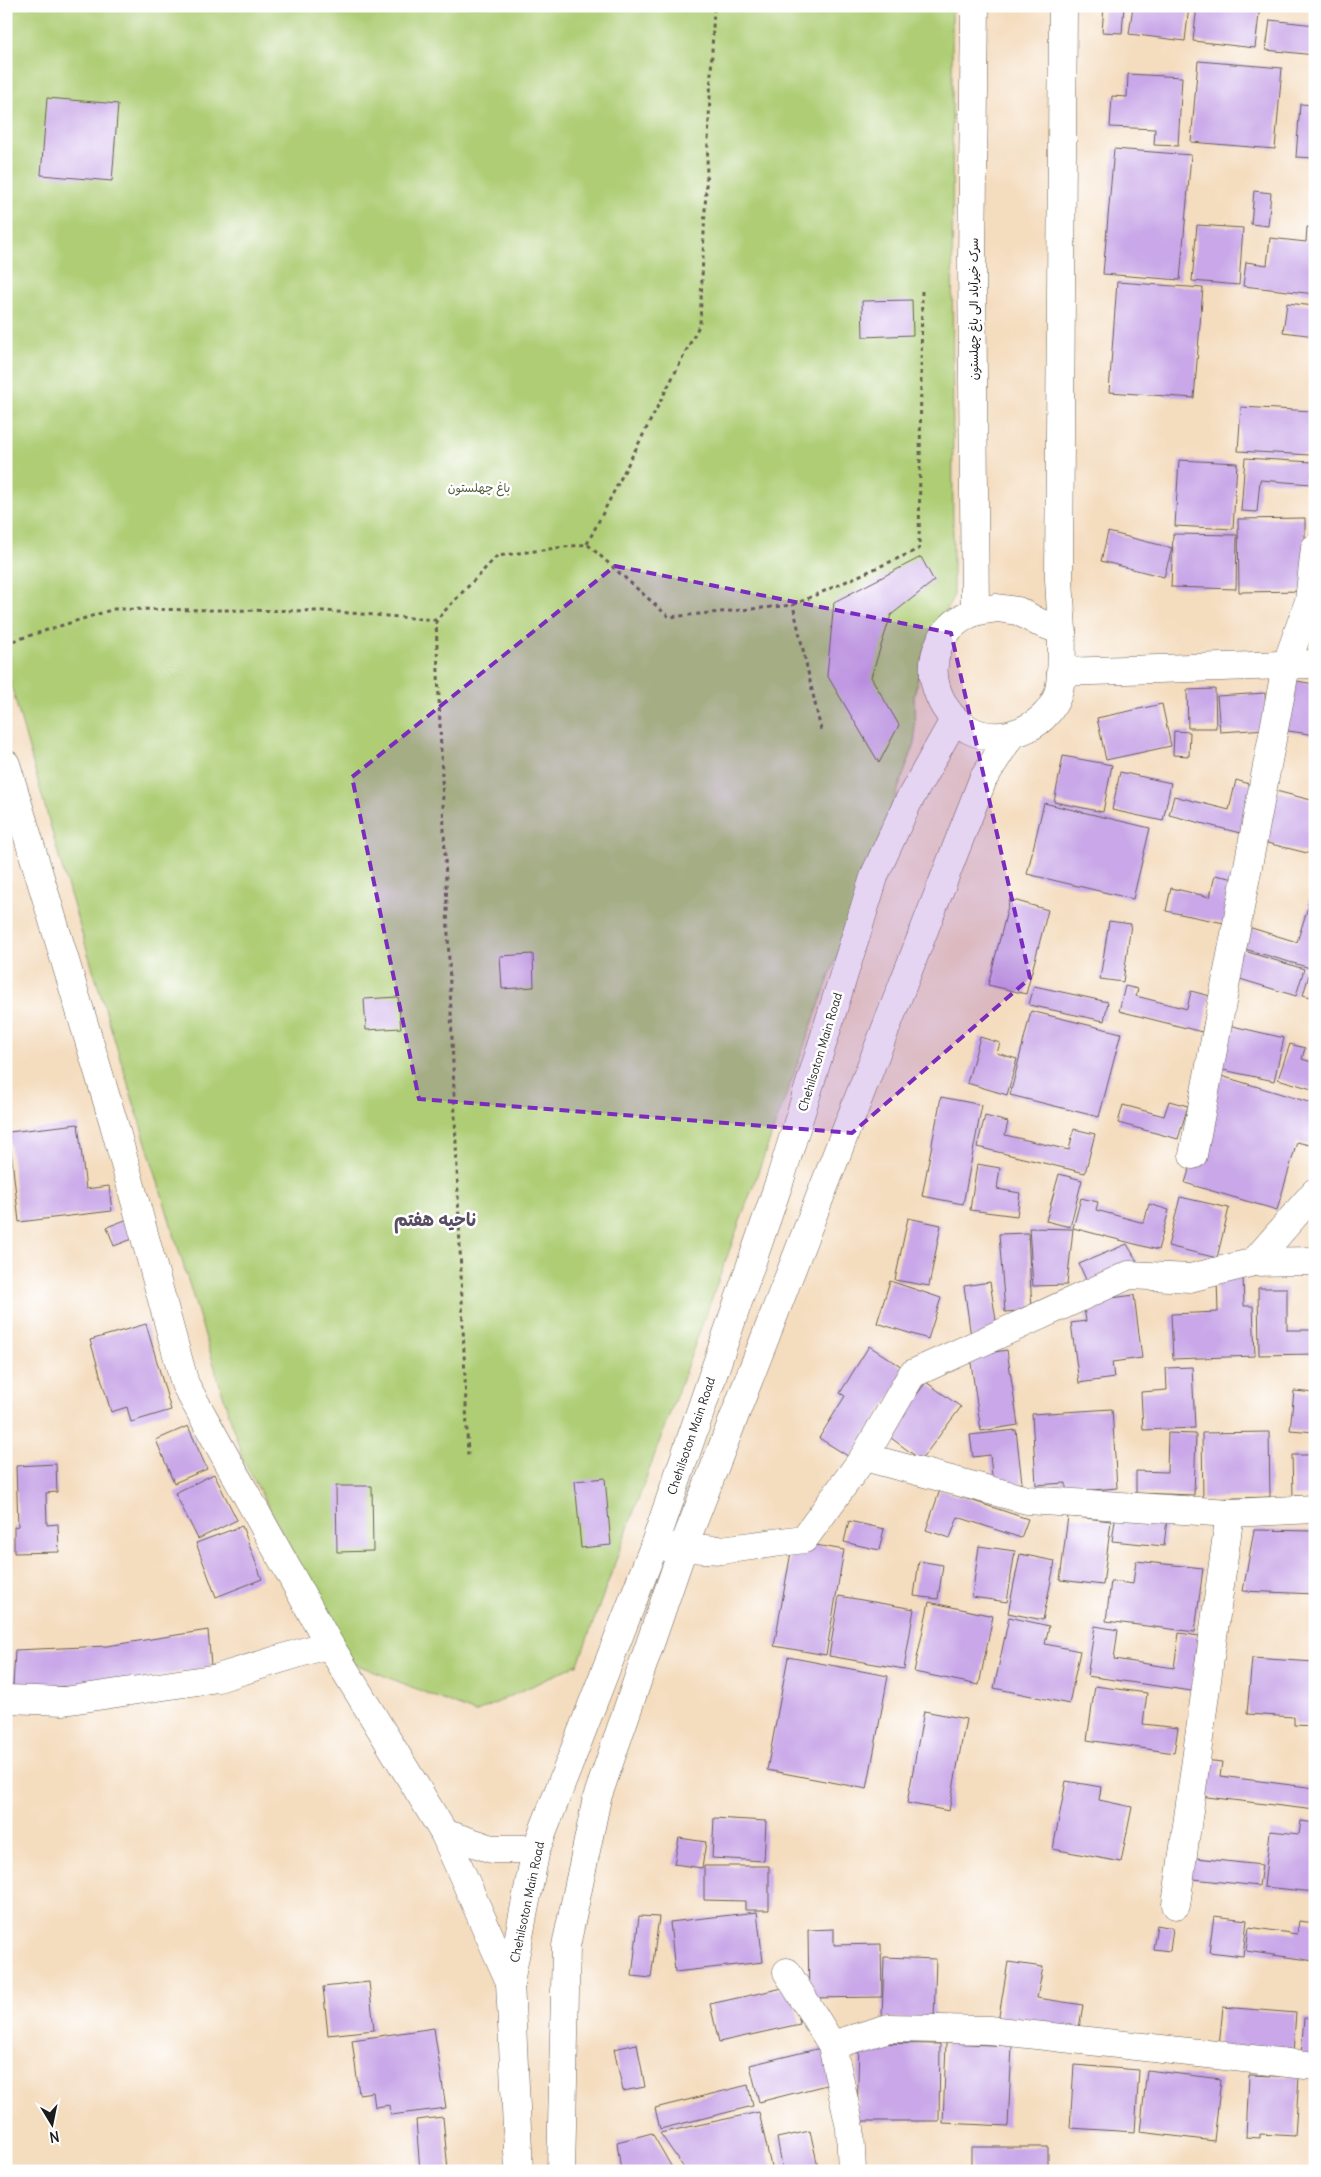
<svg xmlns="http://www.w3.org/2000/svg" width="1321" height="2177" font-family="Delius,'Playpen Sans Arabic',sans-serif">
<style>
.green{fill:#aecd74;stroke:#657448}
.building{fill:#c9a7e8}
.lines{fill:none;stroke-linecap:round;stroke-linejoin:round}
.minor-casing{stroke:#685f55;stroke-width:29}
.tertiary-casing{stroke:#685f55;stroke-width:29}
.secondary-casing{stroke:#685f55;stroke-width:29}
.path{stroke:#685f55;stroke-width:3;stroke-dasharray:4 4;stroke-linecap:butt}
.minor{stroke:#fff;stroke-width:28}
.tertiary{stroke:#fff;stroke-width:28}
.secondary{stroke:#fff;stroke-width:28}
.marked{fill:#7b2cbf;fill-opacity:0.2;stroke:#7b2cbf;stroke-width:4;stroke-dasharray:10 6;stroke-linejoin:round}
.labels{text-anchor:middle;dominant-baseline:central;stroke-width:5;stroke-linejoin:round;paint-order:stroke}
.street-label{font-size:12px;fill:#1c1c1c;stroke:#fff}
.park-label{font-size:12px;fill:#4f5a3b;stroke:#fff}
.district-label{font-size:18px;font-weight:bold;fill:#594d63;stroke:#fff}
</style>
<rect width="100%" height="100%" fill="#fff"/>
<filter id="ink" filterUnits="userSpaceOnUse"><feTurbulence type="fractalNoise" baseFrequency=".02" numOctaves="2"/><feDisplacementMap in="SourceGraphic" scale="10" xChannelSelector="R" yChannelSelector="G"/><feConvolveMatrix kernelMatrix="1 2 1 2 8 2 1 2 1" color-interpolation-filters="sRGB"/></filter>
<filter id="wash" filterUnits="userSpaceOnUse"><feTurbulence type="fractalNoise" baseFrequency=".0096" numOctaves="4" result="noise"/><feDisplacementMap in="SourceGraphic" scale="20" xChannelSelector="R" yChannelSelector="G"/><feGaussianBlur stdDeviation="1.12" result="paint"/><feColorMatrix in="noise" values="0 0 0 0 0 0 0 0 0 0 0 0 0 0 0 0 0 1.4 0 .05"/><feComposite in="paint" operator="in"/></filter>
<g filter="url(#wash)">
<rect width="100%" height="100%" fill="#f4dcbe"/>
<polygon class="green" points="6,6 952,6 953,597 924,652 914,696 915,743 578,1664 475,1713 353,1663 243,1460 65,878 6,667"/>
<g id="blocks">
<g class="building">
<polygon points="1104,6 1124,6 1122,33 1102,32"/>
<polygon points="1133,6 1189,6 1185,41 1129,34"/>
<polygon points="1197,6 1260,6 1255,48 1193,41"/>
<polygon points="1270,20 1315,25 1315,55 1266,50"/>
<polygon points="1198,61 1282,68 1275,149 1191,142"/>
<polygon points="1128,74 1182,77 1178,146 1154,145 1155,129 1110,127 1112,96 1127,97"/>
<polygon points="47,98 118,104 112,181 41,175"/>
<polygon points="1300,104 1315,105 1315,158 1296,157"/>
<polygon points="1114,149 1191,155 1180,280 1103,274"/>
<polygon points="1254,191 1271,193 1268,226 1251,224"/>
<polygon points="1197,225 1243,228 1239,285 1192,281"/>
<polygon points="1307,227 1315,228 1315,294 1243,286 1246,262 1267,265 1270,238 1306,242"/>
<polygon points="1117,282 1203,288 1194,398 1109,392"/>
<polygon points="912,300 913,335 863,337 862,301"/>
<polygon points="1287,303 1315,306 1315,336 1283,332"/>
<polygon points="1241,407 1313,411 1310,455 1238,451"/>
<polygon points="1245,458 1312,462 1311,484 1260,480 1257,512 1241,511"/>
<polygon points="1179,460 1237,463 1233,529 1175,526"/>
<polygon points="1305,518 1305,591 1239,592 1238,519"/>
<polygon points="1108,532 1172,548 1164,577 1101,561"/>
<polygon points="1173,534 1237,535 1236,589 1171,587"/>
<polygon points="921,557 934,581 891,615 871,677 899,725 879,763 827,675 834,602"/>
<polygon points="1290,680 1315,684 1315,735 1282,730"/>
<polygon points="1215,689 1216,728 1188,728 1187,690"/>
<polygon points="1265,693 1267,729 1220,732 1217,696"/>
<polygon points="1162,704 1171,746 1106,760 1097,718"/>
<polygon points="1174,731 1190,732 1189,756 1173,755"/>
<polygon points="1063,756 1112,765 1103,812 1054,802"/>
<polygon points="1120,772 1171,783 1163,821 1112,810"/>
<polygon points="1236,780 1253,785 1240,833 1169,815 1174,796 1229,810"/>
<polygon points="1276,791 1315,801 1315,855 1263,842"/>
<polygon points="1044,803 1150,828 1133,899 1027,874"/>
<polygon points="1314,873 1315,873 1315,906 1308,905"/>
<polygon points="1215,875 1235,879 1224,923 1166,911 1171,888 1210,897"/>
<polygon points="1010,899 1048,910 1026,994 988,985"/>
<polygon points="1308,907 1315,909 1315,950 1310,968 1238,947 1245,926 1297,942"/>
<polygon points="1109,921 1131,924 1123,982 1100,979"/>
<polygon points="1238,949 1304,969 1296,996 1230,976"/>
<polygon points="533,954 534,987 502,989 500,956"/>
<polygon points="1309,975 1315,977 1315,998 1303,995"/>
<polygon points="1034,986 1108,1002 1104,1021 1029,1005"/>
<polygon points="1125,986 1138,989 1136,996 1187,1009 1191,991 1210,996 1202,1032 1119,1011"/>
<polygon points="398,997 401,1028 366,1030 364,999"/>
<polygon points="1031,1011 1121,1033 1099,1117 1010,1095"/>
<polygon points="1224,1024 1284,1038 1274,1081 1214,1068"/>
<polygon points="980,1037 1000,1043 997,1053 1017,1059 1007,1095 967,1083"/>
<polygon points="1290,1044 1305,1048 1302,1059 1315,1063 1315,1090 1278,1079"/>
<polygon points="1218,1075 1315,1104 1315,1126 1309,1145 1297,1142 1277,1210 1185,1183"/>
<polygon points="941,1097 982,1105 963,1204 922,1196"/>
<polygon points="1169,1101 1188,1106 1178,1139 1118,1123 1123,1105 1164,1116"/>
<polygon points="985,1116 1008,1122 1005,1135 1069,1150 1074,1129 1095,1134 1085,1173 977,1147"/>
<polygon points="78,1124 86,1189 109,1186 112,1211 19,1222 9,1132"/>
<polygon points="977,1164 1000,1168 997,1189 1020,1193 1017,1216 970,1210"/>
<polygon points="1059,1174 1082,1180 1070,1227 1046,1221"/>
<polygon points="1180,1197 1229,1208 1217,1258 1168,1246"/>
<polygon points="1081,1198 1098,1202 1096,1210 1144,1223 1149,1204 1169,1210 1158,1250 1073,1228"/>
<polygon points="908,1218 941,1225 929,1286 895,1280"/>
<polygon points="128,1219 135,1238 114,1246 107,1227"/>
<polygon points="1029,1228 1073,1229 1067,1285 1033,1286"/>
<polygon points="1028,1233 1032,1310 1005,1312 999,1234"/>
<polygon points="1127,1244 1137,1261 1087,1282 1079,1264"/>
<polygon points="1243,1278 1244,1306 1253,1306 1255,1356 1173,1359 1171,1314 1218,1312 1217,1279"/>
<polygon points="890,1281 941,1298 928,1339 877,1323"/>
<polygon points="990,1282 998,1333 971,1337 964,1286"/>
<polygon points="1258,1288 1287,1288 1287,1330 1315,1330 1315,1354 1259,1355"/>
<polygon points="1134,1295 1142,1358 1112,1362 1114,1378 1079,1383 1071,1323 1086,1321 1083,1302"/>
<polygon points="146,1324 171,1410 131,1422 127,1407 111,1412 90,1340"/>
<polygon points="869,1346 907,1370 851,1458 819,1438 845,1396 840,1393"/>
<polygon points="1007,1350 1018,1425 981,1431 970,1356"/>
<polygon points="1192,1367 1195,1428 1143,1430 1141,1392 1167,1390 1166,1368"/>
<polygon points="926,1382 961,1407 921,1460 887,1435"/>
<polygon points="1294,1391 1315,1393 1315,1432 1290,1430"/>
<polygon points="1112,1409 1117,1488 1066,1492 1066,1483 1036,1485 1032,1414"/>
<polygon points="188,1426 207,1469 174,1483 156,1440"/>
<polygon points="1016,1430 1022,1483 993,1485 990,1455 973,1457 970,1435"/>
<polygon points="1269,1432 1270,1497 1203,1499 1202,1433"/>
<polygon points="1168,1433 1196,1434 1194,1495 1136,1493 1136,1471 1167,1472"/>
<polygon points="1292,1455 1315,1455 1315,1495 1293,1496"/>
<polygon points="56,1464 57,1492 46,1493 47,1525 58,1524 59,1552 14,1553 14,1527 18,1526 16,1466"/>
<polygon points="214,1474 237,1520 198,1539 175,1493"/>
<polygon points="605,1478 611,1545 581,1548 575,1481"/>
<polygon points="336,1486 372,1486 373,1551 337,1552"/>
<polygon points="940,1490 1028,1519 1021,1538 958,1517 950,1538 926,1530"/>
<polygon points="1116,1513 1167,1519 1164,1546 1112,1541"/>
<polygon points="1068,1516 1111,1521 1103,1585 1060,1580"/>
<polygon points="849,1521 884,1529 879,1550 844,1542"/>
<polygon points="242,1526 262,1579 216,1597 196,1543"/>
<polygon points="1254,1530 1315,1531 1315,1594 1243,1591"/>
<polygon points="793,1541 844,1550 826,1655 774,1646"/>
<polygon points="979,1546 1015,1551 1007,1602 972,1597"/>
<polygon points="1020,1554 1055,1561 1043,1620 1008,1613"/>
<polygon points="919,1561 943,1565 938,1599 914,1596"/>
<polygon points="1136,1561 1203,1568 1195,1632 1106,1621 1111,1581 1133,1584"/>
<polygon points="839,1596 914,1609 904,1669 829,1656"/>
<polygon points="929,1602 993,1616 979,1685 914,1672"/>
<polygon points="1009,1617 1049,1626 1045,1644 1080,1651 1069,1704 994,1688"/>
<polygon points="1095,1626 1118,1630 1114,1659 1174,1668 1179,1633 1199,1636 1192,1691 1087,1676"/>
<polygon points="208,1630 211,1666 108,1686 13,1687 15,1650 107,1646"/>
<polygon points="788,1657 888,1676 867,1789 767,1770"/>
<polygon points="1252,1658 1315,1662 1315,1726 1294,1725 1294,1717 1247,1714"/>
<polygon points="1095,1686 1147,1693 1143,1724 1178,1728 1174,1753 1087,1740"/>
<polygon points="924,1711 966,1719 949,1811 907,1803"/>
<polygon points="1204,1760 1222,1762 1220,1776 1315,1788 1315,1810 1199,1796"/>
<polygon points="1066,1781 1101,1787 1099,1800 1132,1807 1121,1862 1053,1849"/>
<polygon points="714,1818 766,1821 764,1861 712,1858"/>
<polygon points="1301,1821 1315,1823 1315,1892 1264,1887 1270,1831 1299,1834"/>
<polygon points="679,1838 706,1842 702,1868 674,1864"/>
<polygon points="1187,1857 1262,1865 1259,1886 1184,1878"/>
<polygon points="704,1866 769,1866 769,1910 745,1910 745,1901 704,1900"/>
<polygon points="757,1912 763,1962 675,1972 670,1922"/>
<polygon points="639,1916 659,1917 651,1978 632,1976"/>
<polygon points="1214,1916 1247,1920 1243,1956 1209,1952"/>
<polygon points="1299,1921 1315,1923 1314,1961 1246,1951 1249,1927 1297,1934"/>
<polygon points="1157,1925 1173,1928 1170,1951 1153,1949"/>
<polygon points="834,1929 834,1945 881,1944 882,1997 809,1998 808,1930"/>
<polygon points="884,1957 936,1959 934,2019 882,2018"/>
<polygon points="1008,1962 1043,1967 1037,1998 1083,2005 1078,2034 998,2022"/>
<polygon points="369,1982 374,2030 328,2035 323,1987"/>
<polygon points="792,1986 800,2024 719,2042 710,2004"/>
<polygon points="1223,2007 1296,2013 1293,2054 1219,2047"/>
<polygon points="1304,2018 1315,2019 1315,2055 1301,2054"/>
<polygon points="434,2028 446,2108 391,2115 390,2105 375,2107 373,2092 359,2094 352,2040"/>
<polygon points="859,2043 940,2044 939,2121 857,2121"/>
<polygon points="946,2043 1012,2046 1008,2126 943,2123"/>
<polygon points="637,2044 645,2087 623,2091 614,2049"/>
<polygon points="825,2047 834,2083 759,2102 750,2065"/>
<polygon points="1074,2065 1139,2070 1135,2132 1070,2128"/>
<polygon points="1147,2070 1221,2079 1214,2141 1140,2132"/>
<polygon points="1249,2075 1299,2077 1295,2136 1260,2134 1260,2138 1246,2137"/>
<polygon points="748,2085 753,2106 660,2129 655,2108"/>
<polygon points="759,2112 772,2171 686,2171 660,2133"/>
<polygon points="443,2117 448,2171 420,2171 416,2120"/>
<polygon points="810,2131 819,2171 783,2171 777,2138"/>
<polygon points="652,2133 674,2171 621,2171 617,2142"/>
<rect x="971" y="2147" width="77" height="24"/>
</g>
</g>
</g>
<g filter="url(#ink)">
<use href="#blocks" fill-opacity="0" stroke="#685f55" stroke-width="1"/>
<g class="lines">
<defs>
<g id="minor">
<polyline points="1193,1155 1286,666 1309,601 1315,548"/>
<polyline points="1254,1262 1315,1192"/>
<polyline points="864,1457 1027,1500 1230,1513 1315,1509"/>
<polyline points="654,1546 721,1550 804,1539 864,1457 912,1374 1129,1275 1190,1278 1254,1262 1315,1261"/>
<polyline points="6,1699 64,1701 218,1678 329,1644"/>
<polyline points="1176,1905 1230,1513"/>
<polyline points="787,1972 832,2045 850,2128 852,2171"/>
<polyline points="832,2045 889,2028 990,2030 1315,2066"/>
</g>
<g id="tertiary">
<polyline points="6,764 114,1124 185,1384 329,1644 444,1833 510,1982"/>
<polyline points="444,1833 492,1849 536,1849"/>
</g>
<g id="secondary">
<path d="M997,608L1018,611L1038,622L1062,631C1061,649 1064,683 1056,699C1049,714 1036,725 1021,731C944,762 895,645 974,612C981,610 989,609 997,608Z"/>
<polyline points="975,612 972,260 975,6"/>
<polyline points="1062,631 1059,579 1063,6"/>
<polyline points="1061,672 1315,664"/>
<polyline points="519,2171 510,1982 536,1849 654,1546 780,1180 875,874 907,804 954,720"/>
<polyline points="561,2171 566,1946 597,1798 683,1548 983,779 1011,735"/>
</g>
</defs>
<use href="#minor" class="minor-casing"/>
<use href="#tertiary" class="tertiary-casing"/>
<use href="#secondary" class="secondary-casing"/>
<g class="path">
<polyline points="587,544 700,324 714,6"/>
<polyline points="436,620 468,1457"/>
<polyline points="6,643 114,609 325,611 436,620 497,556 587,544 669,617 793,605"/>
<polyline points="821,730 793,605 919,549 922,290"/>
</g>
<use href="#minor" class="minor"/>
<use href="#tertiary" class="tertiary"/>
<use href="#secondary" class="secondary"/>
</g>
</g>
<path class="marked" d="M615,566L951,633L1030,978L852,1133L419,1099L352,777Z"/>
<g class="labels">
<g class="street-label">
<text transform="translate(973 309) rotate(-90)">سرک خیرآباد الی باغ چهلستون</text>
<text transform="translate(820 1052) rotate(-73)">Chehilsoton Main Road</text>
<text transform="translate(691 1436) rotate(-71)">Chehilsoton Main Road</text>
<text transform="translate(527 1902) rotate(-78)">Chehilsoton Main Road</text>
</g>
<g class="park-label">
<text x="479" y="487">باغ چهلستون</text>
</g>
<g class="district-label">
<text x="435" y="1219">ناحیه هفتم</text>
</g>
</g>
<rect width="1321" height="2177" fill="none" stroke="#fff" stroke-width="25"/>
<g transform="translate(52 2124) rotate(170)" stroke="#ffffff" stroke-width="4" paint-order="stroke">
<path d="M0-4L9 19L0 12L-9 19Z" fill="#1c1c1c"/>
<text y="-8" font-size="14" font-weight="bold" text-anchor="middle" fill="#1c1c1c">N</text>
</g>
</svg>
